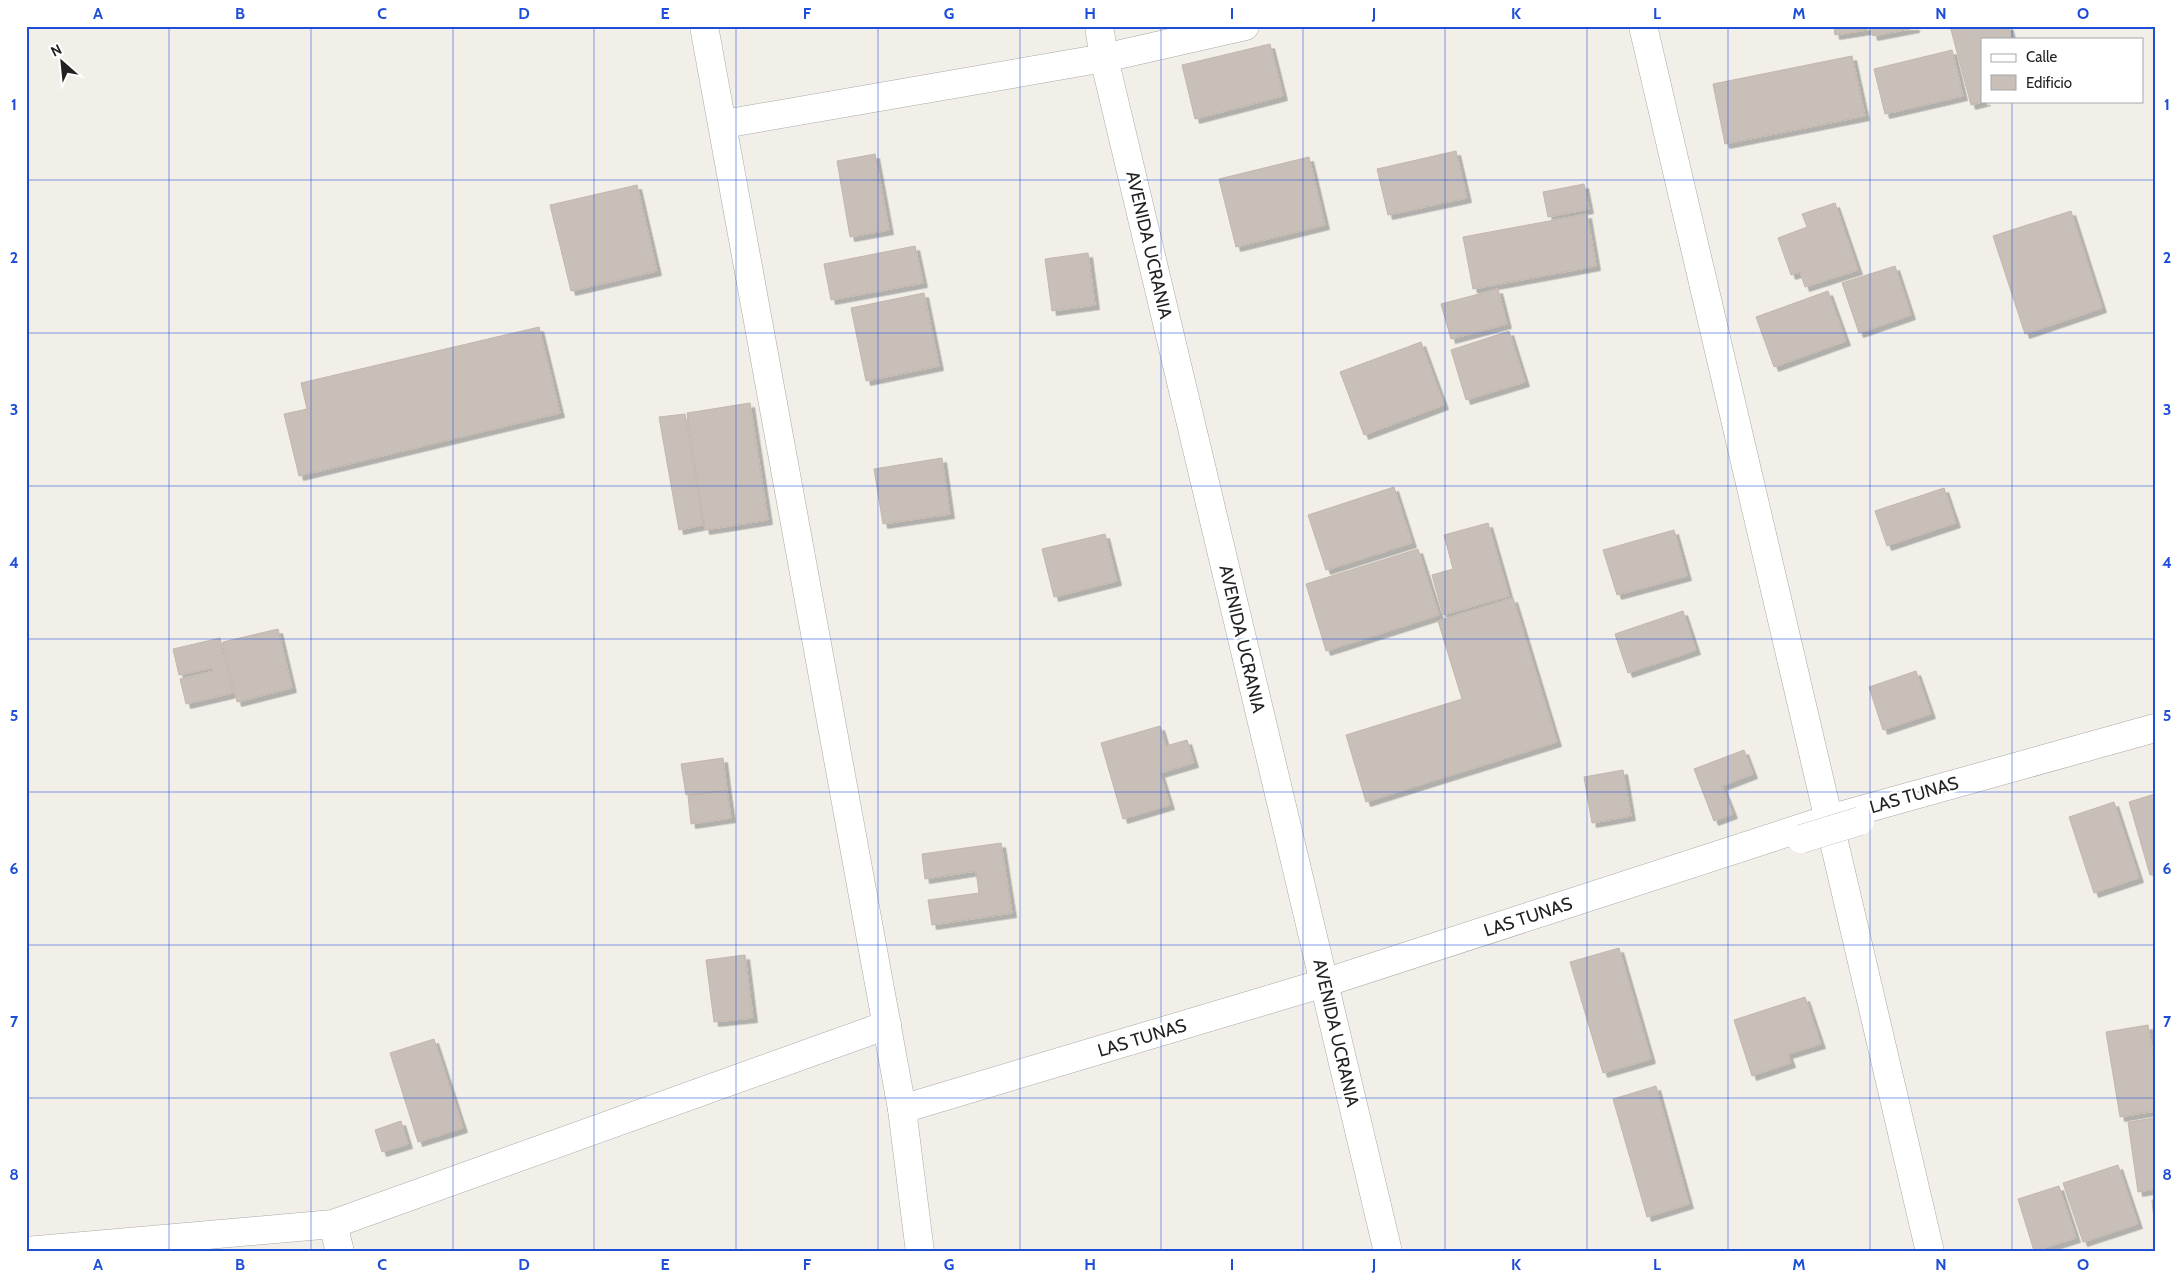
<svg xmlns="http://www.w3.org/2000/svg" width="2181" height="1278" font-family="Cabin,sans-serif">
<style>
.building{fill:#c7bfb8;stroke:#c4b6ab;filter:url(#shadow)}
.lines{fill:none;stroke-linecap:round;stroke-linejoin:round}
.street-casing{stroke:#a9a9a9;stroke-width:29}
.street{stroke:#fff;stroke-width:28}
.street-bridge-casing{stroke:#a9a9a9;stroke-width:29;stroke-linecap:butt}
.street-bridge{stroke:#fff;stroke-width:28}
.grid{fill:none;stroke:#1d4ed8;stroke-width:1;stroke-opacity:0.55}
.labels{text-anchor:middle;dominant-baseline:central;stroke-width:5;stroke-linejoin:round;paint-order:stroke}
.street-label{font-size:18px;fill:#222;stroke:#fff}
.neatline{fill:none;stroke:#1d4ed8;stroke-width:2}
.grid-label{font-size:16px;text-anchor:middle;font-weight:bold;fill:#1d4ed8}
</style>
<defs>
<filter id="shadow"><feDropShadow dx="4.5" dy="4.5" stdDeviation="0" flood-color="#0004"/></filter>
</defs>
<rect width="100%" height="100%" fill="#f2efe9"/>
<g class="building">
<polygon points="1834,26 1867,26 1867,30 1835,35"/>
<polygon points="1871,26 1915,26 1915,28 1873,36"/>
<polygon points="1950,26 2009,26 2012,39 1982,39 1982,101 1986,101 1971,105"/>
<polygon points="1270,44 1283,96 1195,119 1182,65"/>
<polygon points="1952,50 1963,96 1885,114 1874,69"/>
<polygon points="1852,56 1865,116 1725,144 1713,84"/>
<polygon points="1456,151 1467,198 1388,215 1377,169"/>
<polygon points="875,154 889,230 850,237 837,161"/>
<polygon points="1309,157 1325,225 1236,247 1219,179"/>
<polygon points="1584,184 1589,209 1548,217 1543,192"/>
<polygon points="637,185 657,271 571,291 550,205"/>
<polygon points="1835,203 1858,270 1805,287 1800,272 1791,275 1778,238 1807,227 1802,214"/>
<polygon points="2071,211 2102,308 2025,334 1993,236"/>
<polygon points="1587,214 1596,266 1473,289 1463,237"/>
<polygon points="915,246 923,283 831,300 824,264"/>
<polygon points="1088,253 1095,305 1052,311 1045,259"/>
<polygon points="1895,266 1911,315 1859,333 1842,283"/>
<polygon points="1498,289 1507,324 1451,339 1441,304"/>
<polygon points="1828,291 1846,341 1774,367 1756,317"/>
<polygon points="924,293 939,366 866,381 851,308"/>
<polygon points="539,327 560,413 299,476 284,414 307,409 301,383"/>
<polygon points="1509,331 1525,382 1466,400 1451,350"/>
<polygon points="1421,342 1444,405 1364,435 1340,372"/>
<polygon points="750,403 768,520 705,530 687,413"/>
<polygon points="685,414 703,525 679,530 659,417"/>
<polygon points="942,458 950,514 883,524 874,469"/>
<polygon points="1394,487 1412,543 1326,570 1308,515"/>
<polygon points="1944,488 1956,523 1887,546 1875,511"/>
<polygon points="1488,523 1509,596 1443,615 1432,575 1453,569 1444,535"/>
<polygon points="1674,530 1687,576 1617,595 1603,550"/>
<polygon points="1105,534 1117,581 1054,597 1042,549"/>
<polygon points="1418,549 1439,615 1326,651 1306,584"/>
<polygon points="1513,598 1557,742 1366,802 1346,735 1462,699 1438,621"/>
<polygon points="1683,611 1696,650 1628,673 1615,634"/>
<polygon points="278,629 292,688 237,702 223,642"/>
<polygon points="220,638 233,693 186,704 180,679 214,671 212,668 179,675 173,649"/>
<polygon points="1916,671 1931,714 1883,730 1869,687"/>
<polygon points="1160,726 1166,746 1187,740 1194,763 1160,773 1170,805 1123,819 1101,743"/>
<polygon points="1744,750 1753,774 1722,786 1733,814 1714,821 1694,769"/>
<polygon points="723,758 727,790 686,795 681,764"/>
<polygon points="1623,770 1631,816 1592,823 1584,777"/>
<polygon points="727,790 731,818 691,824 688,796"/>
<polygon points="2155,794 2155,874 2150,875 2129,802"/>
<polygon points="2114,802 2139,878 2094,893 2069,817"/>
<polygon points="1001,843 1012,913 932,925 928,900 979,893 976,871 925,879 922,854"/>
<polygon points="1619,948 1651,1059 1603,1073 1570,962"/>
<polygon points="745,955 753,1018 714,1022 706,960"/>
<polygon points="1805,997 1821,1044 1788,1054 1791,1063 1752,1076 1734,1020"/>
<polygon points="2148,1025 2155,1065 2155,1111 2120,1117 2106,1032"/>
<polygon points="434,1039 463,1128 418,1142 390,1053"/>
<polygon points="1656,1086 1689,1204 1647,1217 1613,1099"/>
<polygon points="2155,1118 2155,1189 2138,1192 2128,1122"/>
<polygon points="401,1121 408,1144 382,1152 375,1130"/>
<polygon points="2118,1165 2138,1224 2083,1242 2063,1183"/>
<polygon points="2059,1186 2076,1238 2034,1251 2018,1199"/>
<polygon points="2152,1200 2155,1200 2155,1230"/>
</g>
<g class="lines">
<defs>
<g id="street">
<polyline points="704,26 902,1109 920,1252"/>
<polyline points="1099,26 1104,58 1388,1252"/>
<polyline points="1643,26 1930,1252"/>
<polyline points="724,124 1104,58 1245,26"/>
<polyline points="902,1109 1324,983 1829,819 2155,728"/>
<polyline points="333,1224 340,1252"/>
<polyline points="26,1251 333,1224 887,1025"/>
</g>
</defs>
<use href="#street" class="street-casing"/>
<use href="#street" class="street"/>
<defs>
<polyline id="street-bridge" points="1801,839 1860,821"/>
</defs>
<use href="#street-bridge" class="street-bridge-casing"/>
<use href="#street-bridge" class="street-bridge"/>
</g>
<path class="grid" d="M169,26V1252M311,26V1252M453,26V1252M594,26V1252M736,26V1252M878,26V1252M1020,26V1252M1161,26V1252M1303,26V1252M1445,26V1252M1587,26V1252M1728,26V1252M1870,26V1252M2012,26V39M2012,101V1252M26,180H2155M26,333H2155M26,486H2155M26,639H2155M26,792H2155M26,945H2155M26,1098H2155"/>
<g class="labels">
<g class="street-label">
<text transform="translate(1149 245) rotate(77)">AVENIDA UCRANIA</text>
<text transform="translate(1242 639) rotate(77)">AVENIDA UCRANIA</text>
<text transform="translate(1914 795) rotate(-16)">LAS TUNAS</text>
<text transform="translate(1528 917) rotate(-18)">LAS TUNAS</text>
<text transform="translate(1336 1033) rotate(77)">AVENIDA UCRANIA</text>
<text transform="translate(1142 1038) rotate(-17)">LAS TUNAS</text>
</g>
</g>
<rect width="2181" height="1278" fill="none" stroke="#ffffff" stroke-width="55"/>
<rect x="1981" y="38" width="162" height="65" fill="#ffffff" stroke="#a7a7a7"/>
<rect x="1991" y="54" width="25" height="8" fill="#ffffff" stroke="#a7a7a7"/>
<text x="2026" y="62" font-size="15" fill="#222222">Calle</text>
<rect x="1991" y="75" width="25" height="15" fill="#c7bfb8" stroke="#a7a7a7"/>
<text x="2026" y="88" font-size="15" fill="#222222">Edificio</text>
<g transform="translate(62 62) rotate(333)" stroke="#ffffff" stroke-width="4" paint-order="stroke">
<path d="M0-4L9 19L0 12L-9 19Z" fill="#222222"/>
<text y="-8" font-size="14" font-weight="bold" text-anchor="middle" fill="#222222">N</text>
</g>
<rect x="28" y="28" width="2126" height="1222" class="neatline"/>
<g class="grid-label">
<text x="98" y="19">A</text>
<text x="240" y="19">B</text>
<text x="382" y="19">C</text>
<text x="524" y="19">D</text>
<text x="665" y="19">E</text>
<text x="807" y="19">F</text>
<text x="949" y="19">G</text>
<text x="1090" y="19">H</text>
<text x="1232" y="19">I</text>
<text x="1374" y="19">J</text>
<text x="1516" y="19">K</text>
<text x="1657" y="19">L</text>
<text x="1799" y="19">M</text>
<text x="1941" y="19">N</text>
<text x="2083" y="19">O</text>
<text x="14" y="110">1</text>
<text x="2167" y="110">1</text>
<text x="14" y="263">2</text>
<text x="2167" y="263">2</text>
<text x="14" y="415">3</text>
<text x="2167" y="415">3</text>
<text x="14" y="568">4</text>
<text x="2167" y="568">4</text>
<text x="14" y="721">5</text>
<text x="2167" y="721">5</text>
<text x="14" y="874">6</text>
<text x="2167" y="874">6</text>
<text x="14" y="1027">7</text>
<text x="2167" y="1027">7</text>
<text x="14" y="1180">8</text>
<text x="2167" y="1180">8</text>
<text x="98" y="1270">A</text>
<text x="240" y="1270">B</text>
<text x="382" y="1270">C</text>
<text x="524" y="1270">D</text>
<text x="665" y="1270">E</text>
<text x="807" y="1270">F</text>
<text x="949" y="1270">G</text>
<text x="1090" y="1270">H</text>
<text x="1232" y="1270">I</text>
<text x="1374" y="1270">J</text>
<text x="1516" y="1270">K</text>
<text x="1657" y="1270">L</text>
<text x="1799" y="1270">M</text>
<text x="1941" y="1270">N</text>
<text x="2083" y="1270">O</text>
</g>
</svg>
